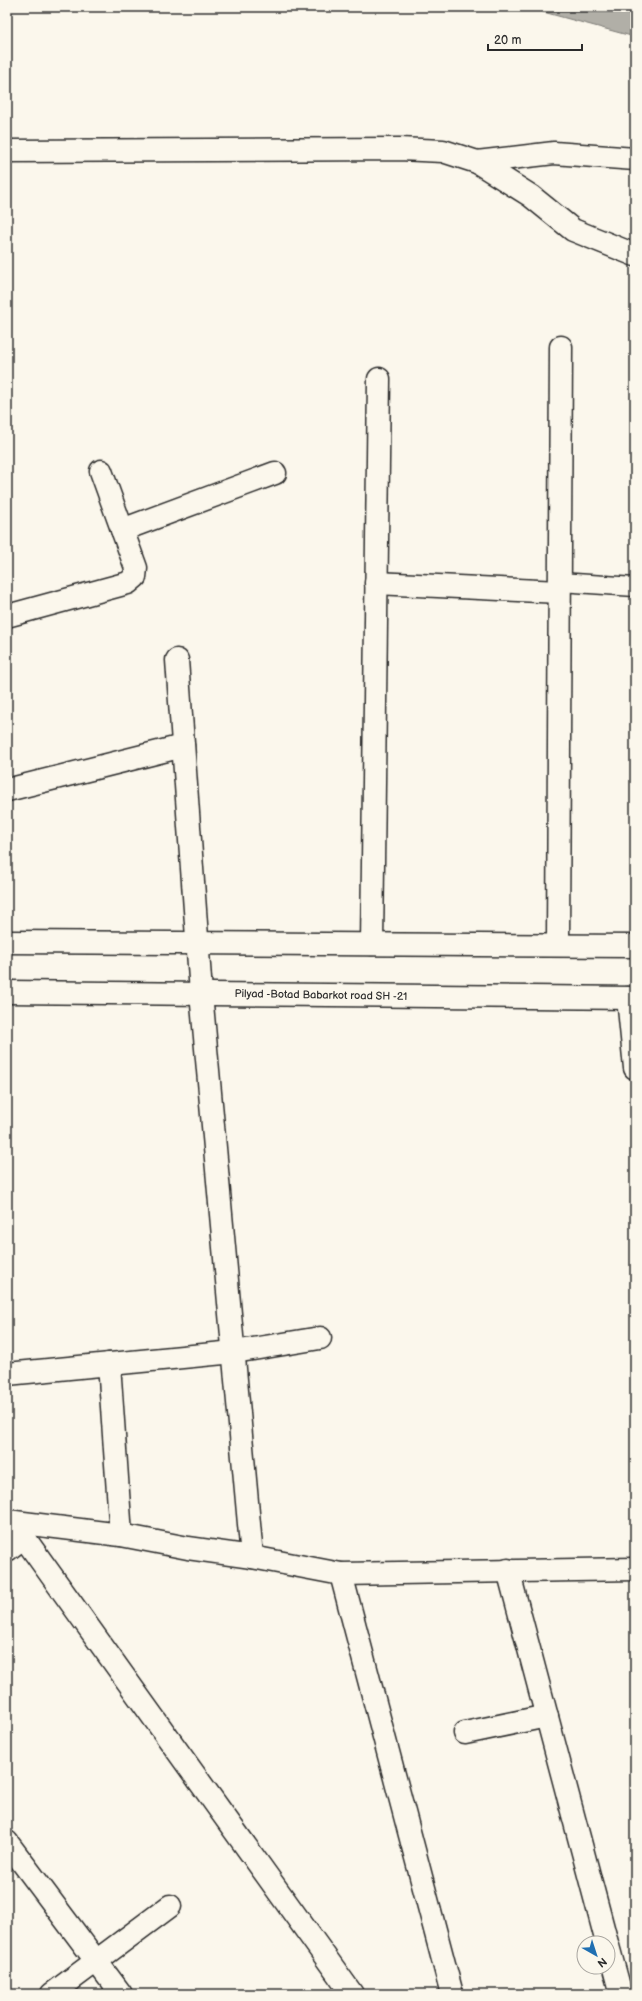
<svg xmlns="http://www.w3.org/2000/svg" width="642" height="2001" font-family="'Balsamiq Sans',sans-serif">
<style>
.water{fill:#b1afa7;stroke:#7b7a75}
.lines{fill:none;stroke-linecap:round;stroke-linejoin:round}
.lane-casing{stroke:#2b2b2b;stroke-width:21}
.street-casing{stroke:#2b2b2b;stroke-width:25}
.primary-casing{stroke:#2b2b2b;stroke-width:25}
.lane{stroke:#fbf7ec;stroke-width:18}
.street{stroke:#fbf7ec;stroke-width:22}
.primary{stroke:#fbf7ec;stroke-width:22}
.labels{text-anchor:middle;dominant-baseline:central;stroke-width:3;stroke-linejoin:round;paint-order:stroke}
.street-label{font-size:11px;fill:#2b2b2b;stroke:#fbf7ec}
</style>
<rect width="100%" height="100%" fill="#fbf7ec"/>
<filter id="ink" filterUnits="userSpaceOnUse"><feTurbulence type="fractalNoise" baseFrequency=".025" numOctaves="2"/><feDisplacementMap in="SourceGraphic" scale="8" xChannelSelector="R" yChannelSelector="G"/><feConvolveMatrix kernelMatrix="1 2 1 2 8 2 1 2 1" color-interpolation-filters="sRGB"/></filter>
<g filter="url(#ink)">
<polygon class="water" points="525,7 635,7 635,37"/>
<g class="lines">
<defs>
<polyline id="lane" points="560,582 635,587"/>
<g id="street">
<polyline points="7,151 399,149 443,151 477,162 531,196 573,230 635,255"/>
<polyline points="477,162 554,153 635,159"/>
<polyline points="122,530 275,473"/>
<polyline points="376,583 559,592"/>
<polyline points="7,616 128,583 135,577 136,568 101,471"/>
<polyline points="177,660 201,993 252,1557"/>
<polyline points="7,790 183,746"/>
<polyline points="372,944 379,379"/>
<polyline points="558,945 561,347"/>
<polyline points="628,998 635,1068"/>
<polyline points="109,1364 121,1535"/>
<polyline points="7,1374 234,1352 320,1338"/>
<polyline points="7,1521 121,1535 188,1548 252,1557 341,1574 635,1569"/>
<polyline points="13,1522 352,1994"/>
<polyline points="7,1550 24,1537"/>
<polyline points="508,1570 607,1943"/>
<polyline points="341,1574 452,1994"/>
<polyline points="465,1733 547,1716"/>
<polyline points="7,1842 121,1994"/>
<polyline points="608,1946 621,1994"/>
<polyline points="52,1994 170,1906"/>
</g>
<g id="primary">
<polyline points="7,942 635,946"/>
<polyline points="7,992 635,998"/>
</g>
</defs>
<use href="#lane" class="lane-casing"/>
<use href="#street" class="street-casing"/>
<use href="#primary" class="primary-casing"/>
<use href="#lane" class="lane"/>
<use href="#street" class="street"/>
<use href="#primary" class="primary"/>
</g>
</g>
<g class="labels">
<g class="street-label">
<text transform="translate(321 995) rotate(1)">Pilyad -Botad Babarkot road SH -21</text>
</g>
</g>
<rect width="642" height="2001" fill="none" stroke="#fbf7ec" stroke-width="24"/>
<rect x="12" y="12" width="618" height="1977" fill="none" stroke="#2b2b2b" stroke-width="1.5" filter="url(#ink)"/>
<g transform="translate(596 1955) rotate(141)"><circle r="19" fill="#fbf7ec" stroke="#a8a59f"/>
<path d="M0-3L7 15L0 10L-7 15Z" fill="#1f6fb2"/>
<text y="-6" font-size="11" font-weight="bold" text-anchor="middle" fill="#2b2b2b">N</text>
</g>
<path d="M488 44v6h94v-6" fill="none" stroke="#2b2b2b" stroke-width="2"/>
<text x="494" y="44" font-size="12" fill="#2b2b2b" stroke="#fbf7ec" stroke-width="3" paint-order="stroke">20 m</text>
</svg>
